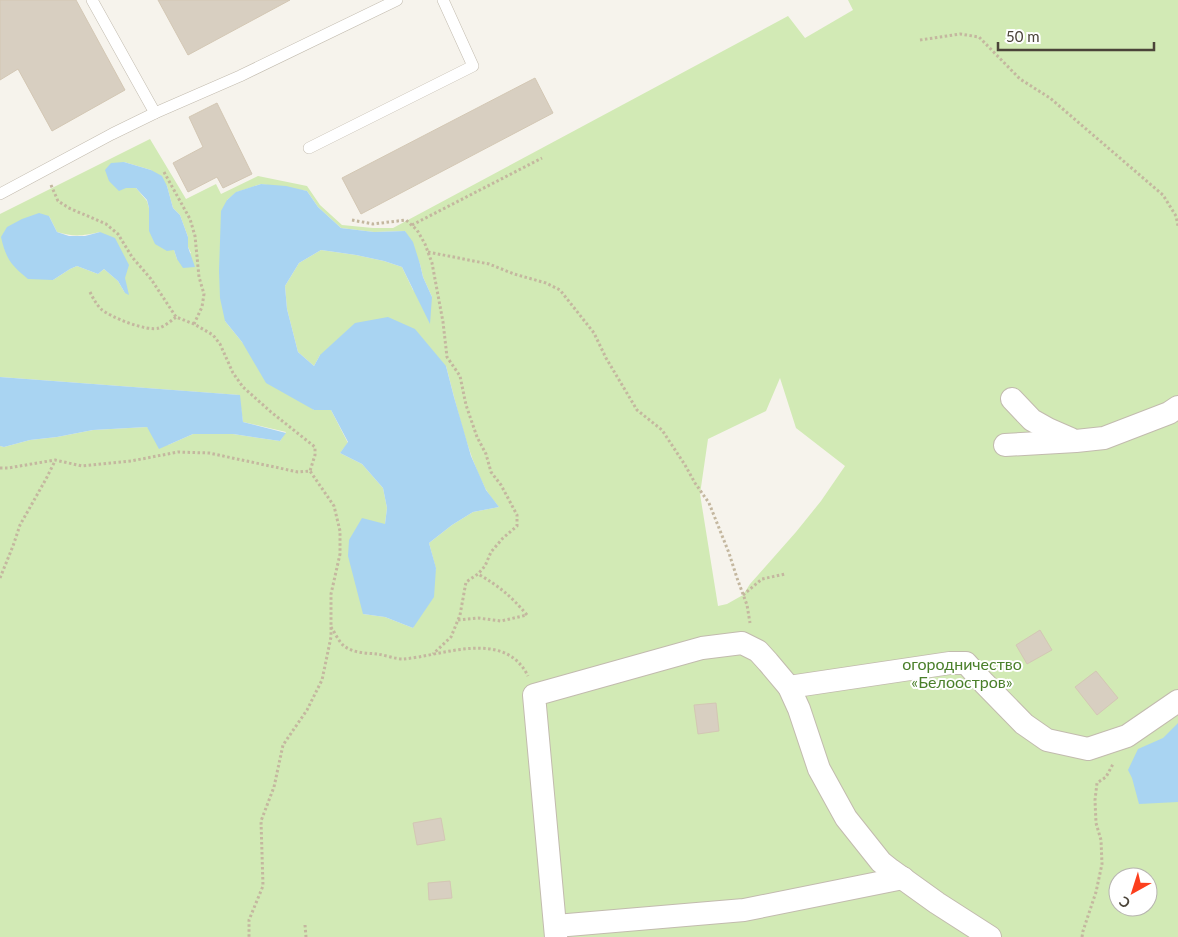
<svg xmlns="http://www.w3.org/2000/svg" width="1178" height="937" font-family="Lato,sans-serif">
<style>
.green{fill:#d2eab5;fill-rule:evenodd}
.water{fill:#a9d4f2}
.building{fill:#d8cfc1;stroke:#d3c7b4}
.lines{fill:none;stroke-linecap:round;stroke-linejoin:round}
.lane-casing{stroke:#c2bbae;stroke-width:12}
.street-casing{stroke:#c2bbae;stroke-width:24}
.path{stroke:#c4b79f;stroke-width:3;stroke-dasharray:2.5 2.5;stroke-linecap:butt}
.lane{stroke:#fff;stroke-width:11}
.street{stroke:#fff;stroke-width:22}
.labels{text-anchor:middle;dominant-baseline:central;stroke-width:4;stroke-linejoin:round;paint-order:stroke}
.park-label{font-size:16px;fill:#4a7f2a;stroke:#fff}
</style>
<rect width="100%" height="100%" fill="#f6f3ec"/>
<path class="green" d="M848,0H1178V937H0V446L4,447L30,440L57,437L93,430L147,427L168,445L193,434H233L280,441L286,432L243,422L239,395L0,377V214L150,139L186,199L216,184L221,194L258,176L307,186L320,205L342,225L373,228H393L788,16L805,38L853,10ZM124,162L151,170L167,186L173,208L180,215L188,237V247L191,253L177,259L174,250L149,208L147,201L136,188H126ZM261,184L307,191L318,207L341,228L374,232L405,231L420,264L423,277L432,297L413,290L402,267L384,261L356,255L321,250L299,263L285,286L287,309L298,352L314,366L320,355L446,366C457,407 466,450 485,488C489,495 494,501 499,507L473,512L452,525L429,543L436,569L413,628L385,617L363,614L385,524L387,508L383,488L362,464L340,453L348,443L331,410H314L242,342L225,321L227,200L237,192ZM49,216L57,232C74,237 82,236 100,232L125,293L118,281L104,269L98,274L77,266L70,269L53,280ZM780,378L796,428L845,466L821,501L796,532L750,584L743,595L727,604L718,606L700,494L708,439L766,411ZM1118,877H1148V907H1118Z"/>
<g class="water">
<polygon points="124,162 151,170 162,176 167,186 173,208 180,215 188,237 188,247 195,267 183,268 177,259 174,250 167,251 155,244 149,231 149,208 147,200 136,188 126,188 119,191 109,181 105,170 111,163"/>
<polygon points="261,184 286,186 307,191 318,207 341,228 374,232 405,231 413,242 420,264 423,277 432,297 430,324 402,267 384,261 356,255 321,250 299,263 285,286 287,309 298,352 314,366 320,355 355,323 388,317 415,329 446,366 454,397 471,456 486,490 499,507 473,512 452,525 429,543 436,568 434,597 413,628 385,617 363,614 348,556 349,540 362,518 385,524 387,508 383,488 362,464 340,453 348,442 331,410 314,410 266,383 242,342 225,321 220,298 219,271 221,211 227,200 236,192"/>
<path d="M39,213L49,216L57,232L69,236H85L100,232L115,238L129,265L125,278L129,295L125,293L118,281L104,269L98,274L77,266L70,269L53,280L28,279C11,265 6,259 1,237L7,227L22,219Z"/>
<polygon points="0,377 240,395 243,422 286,433 280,441 233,434 193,434 159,449 147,427 93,430 57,437 30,440 4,447 0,446"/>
<polygon points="1178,723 1178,802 1139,804 1132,778 1128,770 1138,749 1163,738"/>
</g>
<g class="building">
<polygon points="0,0 76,0 125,90 52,131 18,69 0,80"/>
<polygon points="158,0 290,0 188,55"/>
<polygon points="535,78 553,113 361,214 342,178"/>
<polygon points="217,103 252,174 223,188 217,177 188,192 173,163 203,147 189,117"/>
<polygon points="1040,630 1052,650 1027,664 1016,645"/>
<polygon points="1096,671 1118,698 1097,715 1075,687"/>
<polygon points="716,703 719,731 698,734 694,705"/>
<polygon points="441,818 445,840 417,845 413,823"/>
<polygon points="450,881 452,898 429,900 428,883"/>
</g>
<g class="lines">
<defs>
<g id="lane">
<polyline points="92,0 155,113"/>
<polyline points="309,148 473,66 443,0"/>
<polyline points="0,194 112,134 155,113 240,76 397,0"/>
</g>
<g id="street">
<polyline points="1012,399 1032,420 1048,429 1071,439"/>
<polyline points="1005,445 1076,441 1104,438 1169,413 1178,407"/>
<polyline points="789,687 950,663 966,663 984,683 1024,724 1047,740 1088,749 1127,736 1178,701"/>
<polyline points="556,926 744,910 903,878"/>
<polyline points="556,937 534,695 702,648 742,643 758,651 768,662 789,687 799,709 819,769 846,818 881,862 891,870 937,903 990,937"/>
</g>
</defs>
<use href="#lane" class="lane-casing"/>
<use href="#street" class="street-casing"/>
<g class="path">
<polyline points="920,40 960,34 979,37 1020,79 1050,98 1163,195 1176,216 1178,226"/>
<polyline points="164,172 190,219 195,236 199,277 204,294 202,307 194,324"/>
<polyline points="51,185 58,201 69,208 106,224 118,234 132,257 151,279 176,317 194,324 213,335 220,344 233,373 243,387 271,412 315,447 315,455 310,471"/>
<polyline points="352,220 373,224 406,220 417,230 425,244 432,263 443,322 447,357 460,376 466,405 477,437 486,454 491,472 501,485 517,515 517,526 503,538 491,552 485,566 478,574 466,582 460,615 451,637 433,654"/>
<polyline points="412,225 542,158"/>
<polyline points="428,252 489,264 514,274 546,283 560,290 594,333 606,358 637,410 662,430 685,465 695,483 709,503 729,553 737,578 747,605 750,623"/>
<path d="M90,292C93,298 96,304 101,309C110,317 147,332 159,328C165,326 171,321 176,317"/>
<polyline points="0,468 8,468 55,460 82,466 131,461 178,452 209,453 298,472 310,471 334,506 340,531 340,554 331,594 331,637 322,680 307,710 283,745 274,787 261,821 263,886 249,920 249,937"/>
<polyline points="0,578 13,546 20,525 46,479 55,461"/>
<polyline points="743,595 762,579 785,574"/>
<path d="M458,620L478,618L501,621L527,615C511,596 499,586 478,574"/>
<path d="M331,627C335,633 339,642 344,646C353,653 366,653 377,654C385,655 395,659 403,659C443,656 504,628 528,676"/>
<polyline points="305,925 306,937"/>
<polyline points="1082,937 1083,931 1096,892 1102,864 1101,840 1096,823 1095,800 1097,783 1106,777 1113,764"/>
</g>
<use href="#lane" class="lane"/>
<use href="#street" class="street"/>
</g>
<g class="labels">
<g class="park-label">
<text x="962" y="663">огородничество<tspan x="962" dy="18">«Белоостров»</tspan></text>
</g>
</g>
<g transform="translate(1133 892) rotate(219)"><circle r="24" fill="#ffffff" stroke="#b7b4b0"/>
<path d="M0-4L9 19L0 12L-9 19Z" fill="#fc3f1d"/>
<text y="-8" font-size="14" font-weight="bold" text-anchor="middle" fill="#4b4439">С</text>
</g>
<path d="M998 42v8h156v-8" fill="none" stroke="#4b4439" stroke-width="2.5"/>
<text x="1006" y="42" font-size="15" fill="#4b4439" stroke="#ffffff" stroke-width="4" paint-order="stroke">50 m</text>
</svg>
